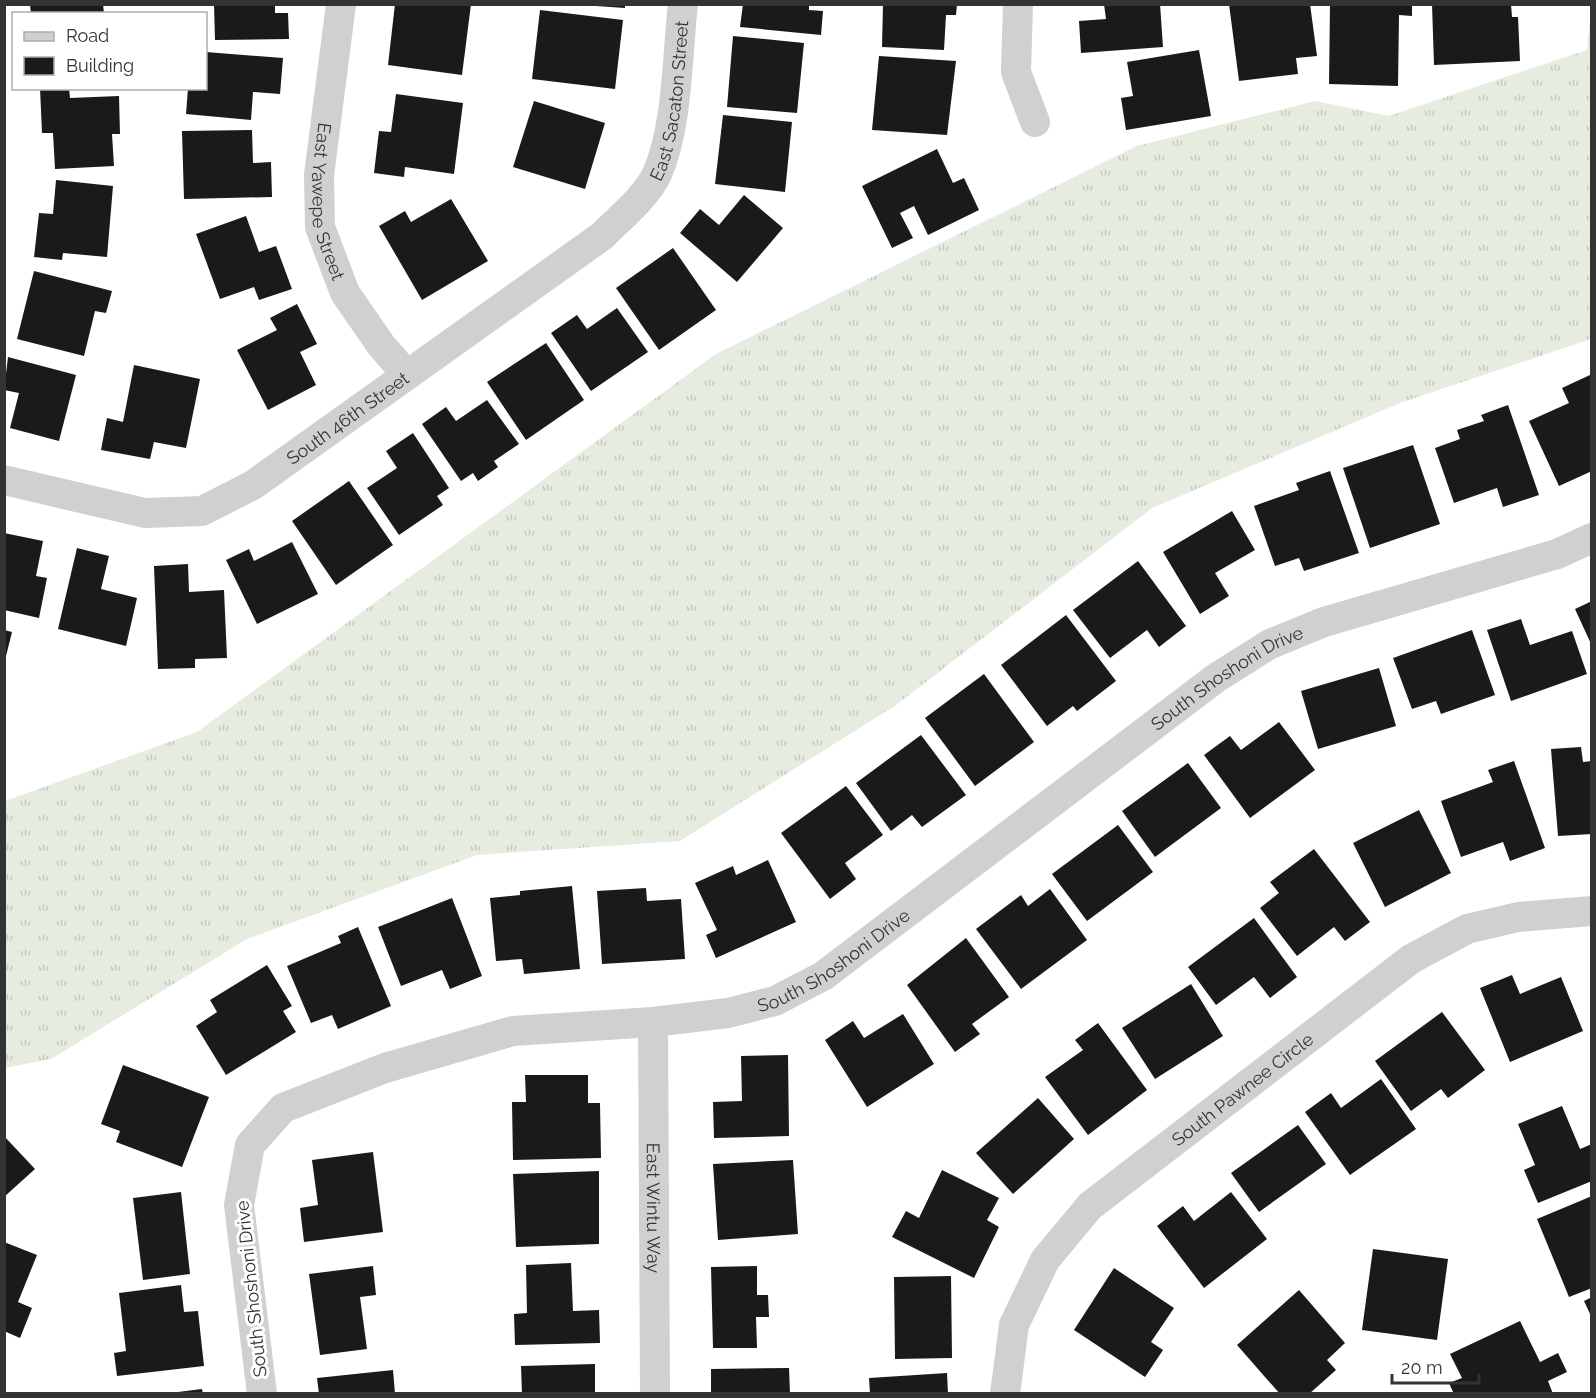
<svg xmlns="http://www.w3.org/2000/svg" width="1596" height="1398" font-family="Raleway,sans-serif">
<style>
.grass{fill:url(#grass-tufts)}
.building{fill:#1a1a1a}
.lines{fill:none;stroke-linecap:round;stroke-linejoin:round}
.minor{stroke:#d0d0d0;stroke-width:30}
.labels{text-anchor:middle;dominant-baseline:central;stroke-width:6;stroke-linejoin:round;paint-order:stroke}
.street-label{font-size:18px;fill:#333;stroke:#fff}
</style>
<defs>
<pattern id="grass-tufts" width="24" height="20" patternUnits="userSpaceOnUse" patternTransform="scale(1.5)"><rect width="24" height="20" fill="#e6ecdf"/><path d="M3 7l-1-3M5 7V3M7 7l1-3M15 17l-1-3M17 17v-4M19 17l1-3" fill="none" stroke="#c6cbc0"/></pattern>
</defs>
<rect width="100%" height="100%" fill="#fff"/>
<polygon class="grass" points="1591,12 1591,339 1400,403 1152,508 896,705 680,841 477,855 247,939 51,1059 5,1068 5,801 197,732 716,354 1137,146 1315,101 1389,116 1587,50"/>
<g class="building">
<polygon points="30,4 103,4 104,14 31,14"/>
<polygon points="214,4 275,4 275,13 288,13 289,39 215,40"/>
<polygon points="395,4 471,4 462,75 388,65"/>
<polygon points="597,4 625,4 625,8 596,6"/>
<polygon points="743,4 809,4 809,10 823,11 821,35 740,27"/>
<polygon points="883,4 957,4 956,15 946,15 944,50 882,47"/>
<polygon points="1104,4 1160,4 1163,47 1081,53 1079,21 1106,19"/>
<polygon points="1229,4 1310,4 1317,56 1296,58 1298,74 1239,81"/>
<polygon points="1330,4 1412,4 1412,16 1399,15 1398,86 1329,84"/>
<polygon points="1432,4 1511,4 1512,17 1518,17 1520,61 1434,65"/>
<polygon points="540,10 623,20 615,89 532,79"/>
<polygon points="733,36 804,43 797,113 727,107"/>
<polygon points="1199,50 1211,116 1126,130 1121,98 1133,96 1127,62"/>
<polygon points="206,52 283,58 280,94 253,92 251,120 186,114 188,88 206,88"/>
<polygon points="879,56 956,61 947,135 872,130"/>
<polygon points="40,88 69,88 70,98 119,96 120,134 112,134 114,166 55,169 53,133 42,133"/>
<polygon points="396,94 463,103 454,174 405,167 404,177 374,173 379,131 391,132"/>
<polygon points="534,101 605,123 585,189 513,167"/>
<polygon points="723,115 792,122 785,192 715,184"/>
<polygon points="252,130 253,163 271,162 272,197 184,199 182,131"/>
<polygon points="937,149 953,183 964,178 979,210 928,235 914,206 900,213 913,238 892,248 862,186"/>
<polygon points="56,180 113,186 107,257 63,253 62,260 34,257 39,213 53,214"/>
<polygon points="744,195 783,228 737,282 680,233 700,209 719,225"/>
<polygon points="451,199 488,261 422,300 379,226 405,211 411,222"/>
<polygon points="246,216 259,252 276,246 292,289 259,300 254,287 220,299 196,234"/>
<polygon points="673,248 716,310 659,350 616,288"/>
<polygon points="34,271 112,291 106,313 95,311 84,356 17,339"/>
<polygon points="297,304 317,344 300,352 316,385 268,410 237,350 277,330 270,318"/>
<polygon points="617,308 648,352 591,391 551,333 577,315 587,329"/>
<polygon points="546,343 584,400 526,440 487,382"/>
<polygon points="8,357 76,375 59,441 10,428 19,393 4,390"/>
<polygon points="134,365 200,379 186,448 154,442 150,459 101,450 107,418 123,422"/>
<polygon points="1590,375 1592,471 1559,486 1529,421 1569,403 1562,388"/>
<polygon points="487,400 519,444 494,461 498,467 478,481 473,473 461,481 422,424 446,407 456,421"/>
<polygon points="1508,405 1539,495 1503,507 1497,488 1454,503 1435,448 1460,439 1457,430 1484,421 1481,415"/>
<polygon points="413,433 449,488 437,496 443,505 399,535 367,488 397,468 386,451"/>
<polygon points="1413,445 1440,524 1370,548 1343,468"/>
<polygon points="1330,471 1359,553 1304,571 1299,558 1275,566 1254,506 1299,490 1296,483"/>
<polygon points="349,481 393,545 336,585 292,521"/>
<polygon points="1232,511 1255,550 1215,573 1229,596 1200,614 1163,552"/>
<polygon points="4,533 43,541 36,576 47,578 39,618 4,610"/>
<polygon points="292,542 318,594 257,624 226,560 249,549 254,561"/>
<polygon points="77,548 109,556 101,589 137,598 126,646 58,629"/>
<polygon points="1138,561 1186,626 1159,647 1147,630 1110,658 1073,610"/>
<polygon points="188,564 189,592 224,590 227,658 195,659 195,668 158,669 154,566"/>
<polygon points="1592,601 1592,646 1575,609"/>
<polygon points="1066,615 1116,681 1077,711 1073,706 1047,726 1001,665"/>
<polygon points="1521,619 1530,645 1572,631 1587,674 1511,701 1487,630"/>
<polygon points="4,630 12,632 5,660 4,660"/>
<polygon points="1472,630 1495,695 1441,714 1436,701 1412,709 1393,658"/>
<polygon points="1379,668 1396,726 1318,749 1301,691"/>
<polygon points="984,674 1034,742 975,786 925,718"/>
<polygon points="1279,722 1315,770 1250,818 1204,755 1230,736 1241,750"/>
<polygon points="921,735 966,795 922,827 912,815 891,831 856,783"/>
<polygon points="1581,747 1583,762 1592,761 1592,834 1558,836 1551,749"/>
<polygon points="1514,761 1545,848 1510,861 1503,842 1461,857 1441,801 1493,782 1488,770"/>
<polygon points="1188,763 1221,808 1155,857 1122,811"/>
<polygon points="846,786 883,835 845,863 856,879 830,899 781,833"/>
<polygon points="1419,810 1451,873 1385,907 1353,843"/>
<polygon points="1118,825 1153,872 1087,921 1052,874"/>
<polygon points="1314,849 1370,922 1345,941 1334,927 1297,956 1260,908 1279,893 1270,882"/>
<polygon points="768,860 796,922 716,958 706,935 717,930 695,883 733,866 736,875"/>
<polygon points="572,886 580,969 524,974 522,959 496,961 490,898 520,895 520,891"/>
<polygon points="646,888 647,901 681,899 685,959 602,964 597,891"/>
<polygon points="1050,889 1087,940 1021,989 976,929 1021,895 1028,906"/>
<polygon points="452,898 482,976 450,989 442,970 401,986 378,927"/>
<polygon points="1254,918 1297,977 1270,998 1254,977 1216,1005 1188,967"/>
<polygon points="358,927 391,1006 338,1029 332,1015 311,1023 287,966 341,943 338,936"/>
<polygon points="966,938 1009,997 972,1024 980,1034 955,1052 907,985"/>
<polygon points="267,965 292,1006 283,1011 296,1032 226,1075 196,1026 217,1012 210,1000"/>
<polygon points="1512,975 1520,994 1561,977 1583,1031 1510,1062 1480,988"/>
<polygon points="1191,984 1223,1036 1155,1079 1122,1028"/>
<polygon points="1442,1012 1485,1070 1448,1098 1441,1089 1411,1111 1375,1061"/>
<polygon points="903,1014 934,1064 867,1107 825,1040 853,1021 864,1038"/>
<polygon points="1098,1023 1147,1090 1088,1135 1045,1077 1083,1050 1075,1040"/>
<polygon points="788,1055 789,1136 714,1138 713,1102 742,1101 741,1056"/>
<polygon points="123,1065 209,1097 182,1167 116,1142 120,1131 101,1124"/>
<polygon points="525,1075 588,1075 588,1103 600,1103 601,1158 513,1160 512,1102 526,1102"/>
<polygon points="1381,1079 1416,1129 1350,1175 1305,1112 1331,1093 1341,1108"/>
<polygon points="1038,1098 1074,1139 1013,1194 976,1153"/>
<polygon points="1562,1106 1580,1149 1592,1144 1592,1181 1538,1203 1524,1170 1535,1165 1518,1124"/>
<polygon points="1298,1125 1326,1164 1259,1212 1231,1173"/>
<polygon points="4,1136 35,1169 4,1197"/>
<polygon points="373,1152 383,1232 304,1242 300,1208 318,1205 312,1160"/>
<polygon points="793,1160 798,1234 718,1240 713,1164"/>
<polygon points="942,1170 999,1198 987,1220 999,1227 974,1278 892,1237 906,1211 919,1218"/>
<polygon points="599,1171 599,1244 516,1247 513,1174"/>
<polygon points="181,1192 190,1274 143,1280 133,1198"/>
<polygon points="1231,1192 1267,1239 1204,1288 1157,1226 1183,1206 1194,1221"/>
<polygon points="1592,1196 1592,1288 1569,1297 1537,1219"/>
<polygon points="4,1242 37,1255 18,1302 32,1308 20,1338 4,1331"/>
<polygon points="1373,1249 1448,1259 1437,1340 1362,1330"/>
<polygon points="571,1263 573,1311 599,1310 600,1343 515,1345 514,1314 527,1313 526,1265"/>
<polygon points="373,1266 376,1295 360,1297 367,1349 320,1355 309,1274"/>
<polygon points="757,1266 757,1295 768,1295 769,1317 756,1317 757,1348 713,1348 711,1267"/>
<polygon points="1114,1268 1174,1308 1151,1342 1163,1350 1145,1377 1074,1330"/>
<polygon points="951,1276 952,1358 895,1359 894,1277"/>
<polygon points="181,1285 184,1312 198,1311 204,1366 117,1376 114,1353 126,1351 119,1293"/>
<polygon points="1299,1290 1345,1343 1327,1360 1336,1370 1309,1394 1280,1394 1237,1345"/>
<polygon points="1592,1297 1592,1318 1584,1301"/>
<polygon points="1520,1321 1540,1362 1558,1353 1567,1372 1548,1381 1553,1394 1454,1394 1449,1383 1462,1378 1450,1354"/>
<polygon points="595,1364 595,1394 522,1394 521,1366"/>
<polygon points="789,1368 790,1394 711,1394 711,1369"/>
<polygon points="393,1370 395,1394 319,1394 317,1378"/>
<polygon points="947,1373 948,1394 870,1394 869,1378"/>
<polygon points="202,1389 203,1394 178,1394 178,1392"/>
</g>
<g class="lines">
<g class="minor">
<path id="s1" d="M341,4L319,175L320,227L345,293L381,345L407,375"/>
<polyline points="1018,4 1016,72 1035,122"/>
<path id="s2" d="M4,480L145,513L202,511L253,485L602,236C620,218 646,197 657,174C678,126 677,56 683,4"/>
<path id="s3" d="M653,1022L655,1394"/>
<path id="s4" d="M262,1394L239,1205L250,1145L283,1108L385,1068L513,1031L653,1022L728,1013L775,1001L823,976L1216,678L1270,644L1324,622L1557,554L1592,538"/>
<path id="s5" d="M1005,1394L1014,1325L1045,1260L1090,1206L1411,959L1467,929L1518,917L1592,911"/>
</g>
</g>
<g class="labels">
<g class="street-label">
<text stroke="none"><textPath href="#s2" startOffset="846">East Sacaton Street</textPath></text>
<text stroke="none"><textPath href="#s1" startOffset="200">East Yawepe Street</textPath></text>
<text stroke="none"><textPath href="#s2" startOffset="375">South 46th Street</textPath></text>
<text stroke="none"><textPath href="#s4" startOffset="1365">South Shoshoni Drive</textPath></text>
<text stroke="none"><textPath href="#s4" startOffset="879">South Shoshoni Drive</textPath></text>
<text stroke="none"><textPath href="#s5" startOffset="404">South Pawnee Circle</textPath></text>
<text stroke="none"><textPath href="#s3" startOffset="186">East Wintu Way</textPath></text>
<text transform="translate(251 1289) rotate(-96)">South Shoshoni Drive</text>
</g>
</g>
<rect width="1596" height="1398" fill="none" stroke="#333333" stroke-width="12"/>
<rect x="12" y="12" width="195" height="78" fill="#ffffff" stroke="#adadad" stroke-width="1.5"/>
<rect x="24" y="32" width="30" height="9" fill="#d0d0d0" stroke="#adadad" stroke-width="1.5"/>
<text x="66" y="42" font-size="18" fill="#333333">Road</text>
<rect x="24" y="57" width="30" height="18" fill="#1a1a1a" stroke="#adadad" stroke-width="1.5"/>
<text x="66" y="72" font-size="18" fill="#333333">Building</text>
<path d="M1392 1374v9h87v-9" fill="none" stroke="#333333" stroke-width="3"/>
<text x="1401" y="1374" font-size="18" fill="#333333" stroke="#ffffff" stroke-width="4.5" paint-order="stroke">20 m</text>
</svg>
